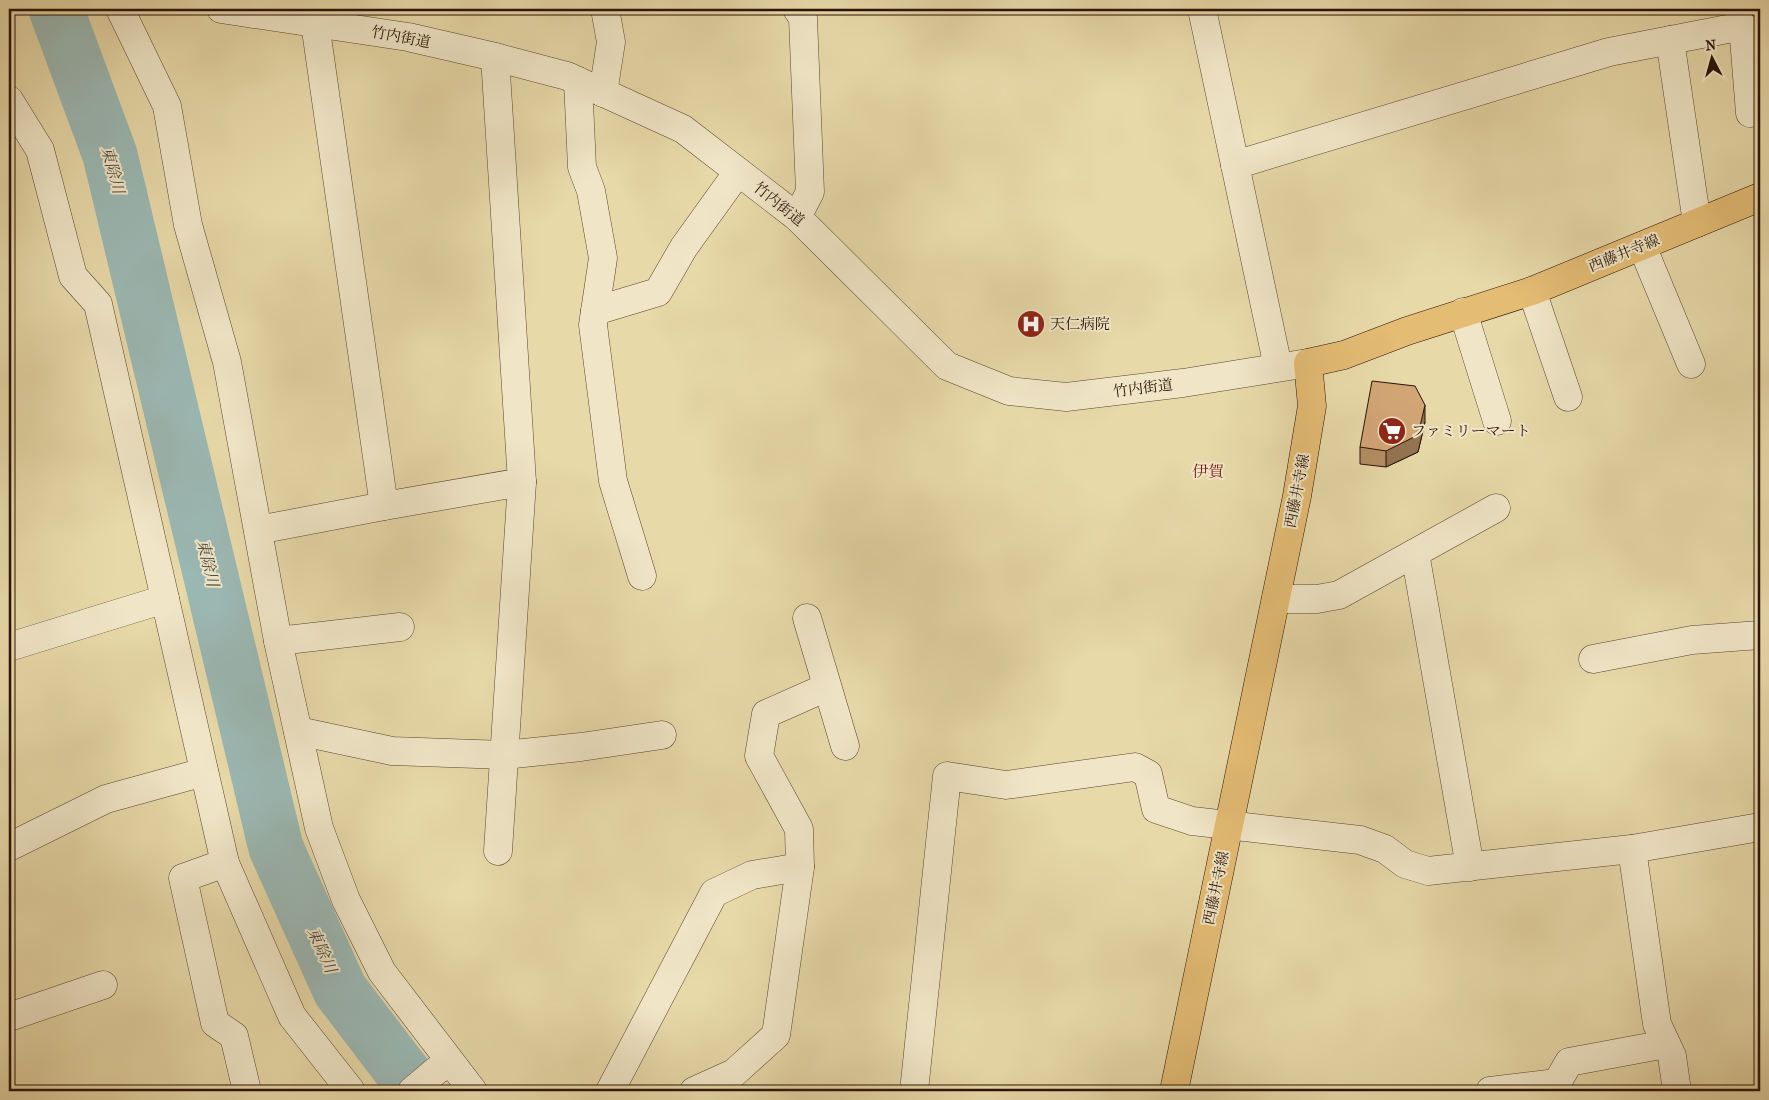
<svg xmlns="http://www.w3.org/2000/svg" width="1769" height="1100" font-family="'IM FELL French Canon','Noto Serif JP',serif">
<style>
.lines{fill:none;stroke-linecap:round;stroke-linejoin:round}
.river{stroke:#9bb8b3;stroke-width:55}
.minor-casing{stroke:#59442f;stroke-width:29}
.major-casing{stroke:#291306;stroke-width:29}
.minor{stroke:#f0e6c7;stroke-width:28}
.major{stroke:#e4bc74;stroke-width:28}
.wall{fill:#b58e65;stroke:#291306}
.shaded-wall{fill:#937452;stroke:#291306}
.building{fill:#d2a575;stroke:#291306}
.labels{text-anchor:middle;dominant-baseline:central;stroke-width:4;stroke-linejoin:round;paint-order:stroke}
.street-label{font-size:15px;fill:#291306;stroke:#f0e6c7}
.poi-label{font-size:15px;fill:#291306;stroke:#f0e6c7;text-anchor:start}
.water-label{font-size:16px;font-style:italic;fill:#514d43;stroke:#f0e6c7}
.neighbourhood-label{font-size:16px;fill:#7a1f14;stroke:#f0e6c7}
</style>
<rect width="100%" height="100%" fill="#e8d9a9"/>
<filter id="stains"><feTurbulence type="fractalNoise" baseFrequency=".004" numOctaves="4"/><feColorMatrix values="0 0 0 0 .2 0 0 0 0 .09 0 0 0 0 .02 0 0 0 .5 -.17"/></filter>
<radialGradient id="worn" r=".72"><stop offset=".6" stop-color="#630" stop-opacity="0"/><stop offset="1" stop-color="#630" stop-opacity=".3"/></radialGradient>
<g class="lines">
<polyline class="river" points="56,9 110,155 276,848 340,990 417,1091"/>
<defs>
<g id="minor">
<polyline points="120,9 167,106 188,225 227,362 278,641 319,828 346,900 382,972 473,1091"/>
<polyline points="221,9 408,37 495,57 567,76 683,129 797,217 947,366 1009,391 1066,397 1183,383 1308,363"/>
<polyline points="797,9 803,18 810,192 797,217"/>
<polyline points="1202,9 1278,367"/>
<polyline points="315,23 384,506"/>
<polyline points="1670,40 1697,223"/>
<polyline points="495,57 522,482 498,851"/>
<polyline points="578,81 582,167 591,191 603,258 593,325 613,481 642,576"/>
<polyline points="603,93 611,42 605,9"/>
<polyline points="9,100 40,150 73,276 98,304 225,863 292,1016 351,1091"/>
<polyline points="1235,165 1609,52 1743,26 1750,113"/>
<polyline points="1642,246 1691,364"/>
<polyline points="1532,291 1568,397"/>
<polyline points="595,311 658,292 684,247 738,172"/>
<polyline points="1463,312 1497,421"/>
<polyline points="258,530 384,506 522,482"/>
<polyline points="1415,553 1470,867"/>
<polyline points="1276,599 1317,599 1339,595 1496,508"/>
<polyline points="807,618 845,746"/>
<polyline points="278,641 400,627"/>
<polyline points="9,647 165,599"/>
<polyline points="1593,659 1692,640 1760,635"/>
<polyline points="298,731 392,751 505,755 581,747 662,735"/>
<polyline points="9,847 106,799 204,772"/>
<polyline points="1632,849 1657,1024 1672,1056 1677,1091"/>
<polyline points="225,863 183,878 215,1023 234,1036 247,1091"/>
<polyline points="9,1017 103,985"/>
<polyline points="412,1091 437,1070 450,1063"/>
<polyline points="610,1091 714,893 752,875 800,867"/>
<polyline points="694,1091 734,1073 776,1035 800,867 799,829 759,756 766,714 827,687"/>
<polyline points="914,1091 947,776 1006,785 1135,767 1148,774 1156,809 1192,821 1360,840 1385,849 1405,864 1428,871 1632,849 1760,827"/>
<polyline points="1490,1091 1557,1083 1569,1062 1666,1044"/>
</g>
<polyline id="major" points="1174,1091 1297,496 1312,406 1308,363 1344,355 1407,331 1532,291 1760,197"/>
</defs>
<use href="#minor" class="minor-casing"/>
<use href="#major" class="major-casing"/>
<use href="#minor" class="minor"/>
<use href="#major" class="major"/>
</g>
<polygon class="wall" points="1425,422 1418,452 1386,467 1360,464 1360,447"/>
<polygon class="shaded-wall" points="1425,405 1425,422 1418,452 1386,467 1386,451"/>
<polygon class="building" points="1372,381 1415,386 1425,405 1418,435 1386,451 1360,447"/>
<defs>
<symbol id="hospital-disc" viewBox="-11 -11 22 22"><circle r="9.5" fill="#8f2418" stroke="#f0e6c7"/><path d="M-5-5h3v3.5h4V-5h3V5h-3V1.5h-4V5h-3Z" fill="#fff"/></symbol>
<symbol id="supermarket-disc" viewBox="-11 -11 22 22"><circle r="9.5" fill="#8f2418" stroke="#f0e6c7"/><path d="M-6-5.5h2.5l.6 2H6L4.5 2H-2.5L-4.4-4H-6ZM-1.5 3.2a1.3 1.3 0 1 0 .1 0ZM3 3.2a1.3 1.3 0 1 0 .1 0Z" fill="#fff"/></symbol>
</defs>
<g fill-rule="evenodd">
<use href="#hospital-disc" x="1015" y="308" width="32" height="32"/>
<use href="#supermarket-disc" x="1376" y="415" width="32" height="32"/>
</g>
<g class="labels">
<g class="street-label">
<text transform="translate(401 37) rotate(11)">竹内街道</text>
<text transform="translate(779 204) rotate(39)">竹内街道</text>
<text transform="translate(1624 253) rotate(-22)">西藤井寺線</text>
<text transform="translate(1143 388) rotate(-7)">竹内街道</text>
<text transform="translate(1297 491) rotate(-79)">西藤井寺線</text>
<text transform="translate(1216 888) rotate(-78)">西藤井寺線</text>
</g>
<g class="poi-label">
<text x="1050" y="324">天仁病院</text>
<text x="1411" y="431">ファミリーマート</text>
</g>
<g class="water-label">
<text transform="translate(113 170) rotate(75)">東除川</text>
<text transform="translate(208 563) rotate(77)">東除川</text>
<text transform="translate(322 950) rotate(66)">東除川</text>
</g>
<g class="neighbourhood-label">
<text x="1208" y="471">伊賀</text>
</g>
</g>
<rect width="1769" height="1100" fill="none" stroke="#e8d9a9" stroke-width="30"/>
<rect x="10" y="10" width="1749" height="1080" fill="none" stroke="#291306" stroke-width="2.5"/>
<rect x="15" y="15" width="1739" height="1070" fill="none" stroke="#291306"/>
<g transform="translate(1712 58) rotate(354)" stroke="#f0e6c7" stroke-width="4" paint-order="stroke">
<path d="M0-4L9 19L0 12L-9 19Z" fill="#291306"/>
<text y="-8" font-size="14" font-weight="bold" text-anchor="middle" fill="#291306">N</text>
</g>
<rect width="100%" height="100%" filter="url(#stains)"/>
<rect width="100%" height="100%" fill="url(#worn)"/>
</svg>
